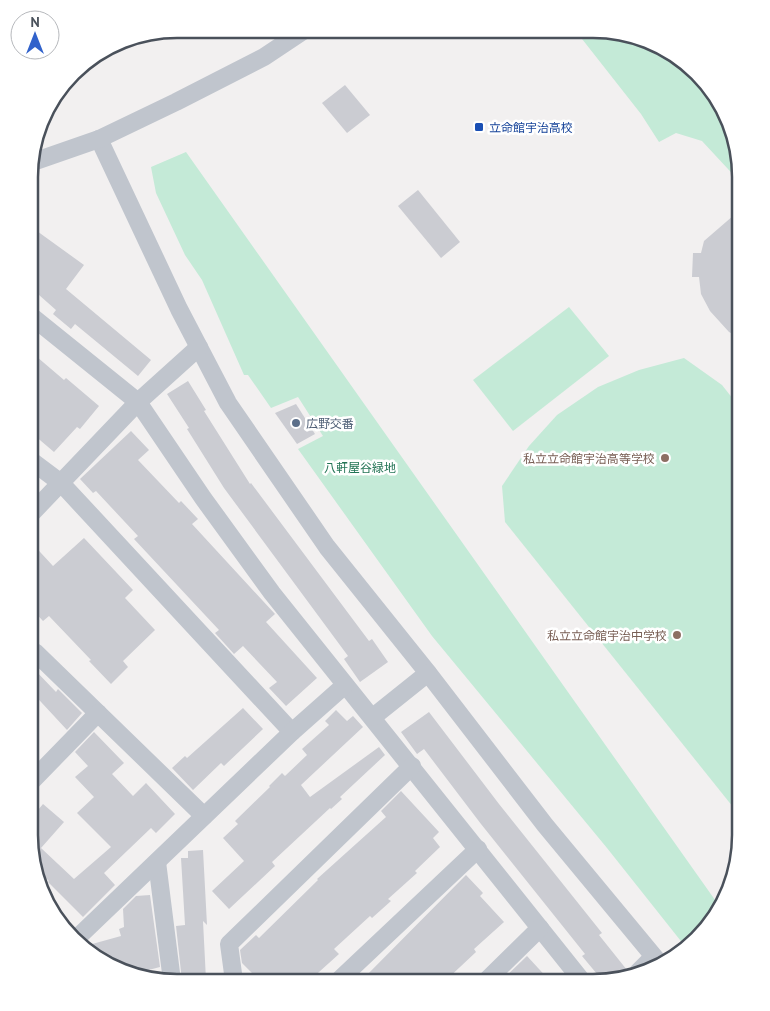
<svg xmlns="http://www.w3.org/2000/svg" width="770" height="1011" font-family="'PT Sans','Noto Sans JP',sans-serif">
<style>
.green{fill:#c4ead7}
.building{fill:#cbccd2}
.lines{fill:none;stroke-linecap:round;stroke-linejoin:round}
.minor{stroke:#c0c5cd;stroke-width:18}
.transit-dot{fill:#1a4fb4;stroke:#fff;stroke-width:2}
.service-dot{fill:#5c6f8a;stroke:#fff;stroke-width:2}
.education-dot{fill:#8d6e63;stroke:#fff;stroke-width:2}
.labels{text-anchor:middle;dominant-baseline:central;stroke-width:5;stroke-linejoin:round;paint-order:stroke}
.transit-label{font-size:12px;fill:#164399;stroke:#fff;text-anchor:start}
.service-label{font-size:12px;fill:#4e5e75;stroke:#fff;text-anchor:start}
.education-label{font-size:12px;fill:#785e54;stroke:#fff;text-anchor:end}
.park-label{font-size:12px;fill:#237455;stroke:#fff}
.rim{fill:none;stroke:#4a515b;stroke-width:2.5}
</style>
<rect width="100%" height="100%" fill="#f2f0f0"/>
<g class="green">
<polygon points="575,30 613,30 683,59 726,111 741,176 741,183 702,141 676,133 659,142 641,114"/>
<polygon points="186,152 720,907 716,917 684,945 607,848 432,636 298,449 323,436 298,397 271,408 248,375 244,375 202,280 185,255 156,193 151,167"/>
<polygon points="569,307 609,356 513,431 473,380"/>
<polygon points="684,358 722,385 741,409 741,817 505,522 502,486 529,446 557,415 598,387 639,370"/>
</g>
<g class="building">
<polygon points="345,85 370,115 347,133 322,103"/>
<polygon points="418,190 460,242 441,258 398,206"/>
<polygon points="741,209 741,338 729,332 710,311 701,294 699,277 692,277 693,253 701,253 704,241"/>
<polygon points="30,226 84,265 66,289 151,360 138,376 75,324 71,329 53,314 56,310 30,287"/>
<polygon points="30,351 64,380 66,378 99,406 80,429 77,427 54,452 34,435 38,431 30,424"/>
<polygon points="188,381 206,410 204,411 250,484 251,483 369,641 372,639 388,662 360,682 344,659 348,656 224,488 187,429 189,428 167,394"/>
<polygon points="296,404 315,434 297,444 275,413"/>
<polygon points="131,431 149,450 138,460 179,503 181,501 198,519 192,524 275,614 266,622 317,678 286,706 269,688 277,682 243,646 234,654 215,633 219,630 134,539 138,536 96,491 93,493 80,479"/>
<polygon points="84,538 133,590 125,598 155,630 123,661 128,667 111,684 89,661 91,660 49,616 43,621 29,606 29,540 53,566"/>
<polygon points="29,668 33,668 56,692 58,689 82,713 67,730 29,689"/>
<polygon points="243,708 263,729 224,766 221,763 193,790 172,768 185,756 187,758"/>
<polygon points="336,710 347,721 353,716 363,727 301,785 310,797 379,747 385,755 340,797 342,799 331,809 330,808 272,862 275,866 229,909 212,891 244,861 223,838 238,824 235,821 270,787 269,786 282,773 285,776 307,755 302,749 329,725 325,721"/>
<polygon points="429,712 499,804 602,933 599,935 627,970 619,976 602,980 582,956 585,954 481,824 424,749 417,754 401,732"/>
<polygon points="94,732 124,763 112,774 133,796 146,783 175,814 156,833 151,828 104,873 115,885 83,917 48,882 49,881 37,870 29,835 29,821 43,804 64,822 41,848 74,879 111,847 77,813 94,797 75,777 88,766 75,752"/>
<polygon points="401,791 439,832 433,838 440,847 415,871 417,873 388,899 391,901 372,918 370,916 334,949 339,954 309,981 260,981 242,963 240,950 256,935 259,938 318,880 317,879 386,817 381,811"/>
<polygon points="203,850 207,925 203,921 206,980 182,981 176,926 185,925 181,858 188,858 188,851"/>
<polygon points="466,875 483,893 480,896 504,922 474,949 476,952 444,982 360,982"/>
<polygon points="150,895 160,967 137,973 94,957 85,946 121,936 119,929 124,927 123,909 136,896"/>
<polygon points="527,956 551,982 500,982"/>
</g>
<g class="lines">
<g class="minor">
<polyline points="99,139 179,309 228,403 327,547 428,673 545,825 661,965"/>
<polyline points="30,163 99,139 176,102 264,57 306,29"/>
<polyline points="30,315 138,402 203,498 272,593 583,982"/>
<polyline points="29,459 61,483 292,732"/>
<polyline points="29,516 138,402 199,347"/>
<polyline points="29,658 35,652 204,816"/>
<polyline points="373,717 428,673"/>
<polyline points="29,784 98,713"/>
<polyline points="157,862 172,981"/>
<polyline points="77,938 292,732 345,685"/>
<polyline points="638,972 653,957"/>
<polyline points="234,981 229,944 412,766"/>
<polyline points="337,982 478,849"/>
<polyline points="485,982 540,928"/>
</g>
</g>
<rect class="transit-dot" x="474" y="122" width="10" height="10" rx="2.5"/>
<circle class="service-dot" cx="296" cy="423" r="5"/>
<g class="education-dot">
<circle cx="665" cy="458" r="5"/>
<circle cx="677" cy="635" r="5"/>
</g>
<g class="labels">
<g class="transit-label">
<text x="489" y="127">立命館宇治高校</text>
</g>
<g class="service-label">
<text x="306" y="423">広野交番</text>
</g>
<g class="education-label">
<text x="655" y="458">私立立命館宇治高等学校</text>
<text x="667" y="635">私立立命館宇治中学校</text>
</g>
<g class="park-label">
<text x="360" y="467">八軒屋谷緑地</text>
</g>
</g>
<path d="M0 0H770V1011H0ZM177 38H593A139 139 0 0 1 732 177V835A139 139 0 0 1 593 974H177A139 139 0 0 1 38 835V177A139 139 0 0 1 177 38Z" fill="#fff" fill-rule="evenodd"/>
<path class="rim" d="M177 38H593A139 139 0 0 1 732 177V835A139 139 0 0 1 593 974H177A139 139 0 0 1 38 835V177A139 139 0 0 1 177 38Z"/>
<g transform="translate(35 35)"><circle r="24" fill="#ffffff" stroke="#b7b9bd"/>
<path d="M0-4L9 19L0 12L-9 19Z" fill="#3162cb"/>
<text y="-8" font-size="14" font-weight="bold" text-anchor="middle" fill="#4a515b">N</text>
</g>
</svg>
